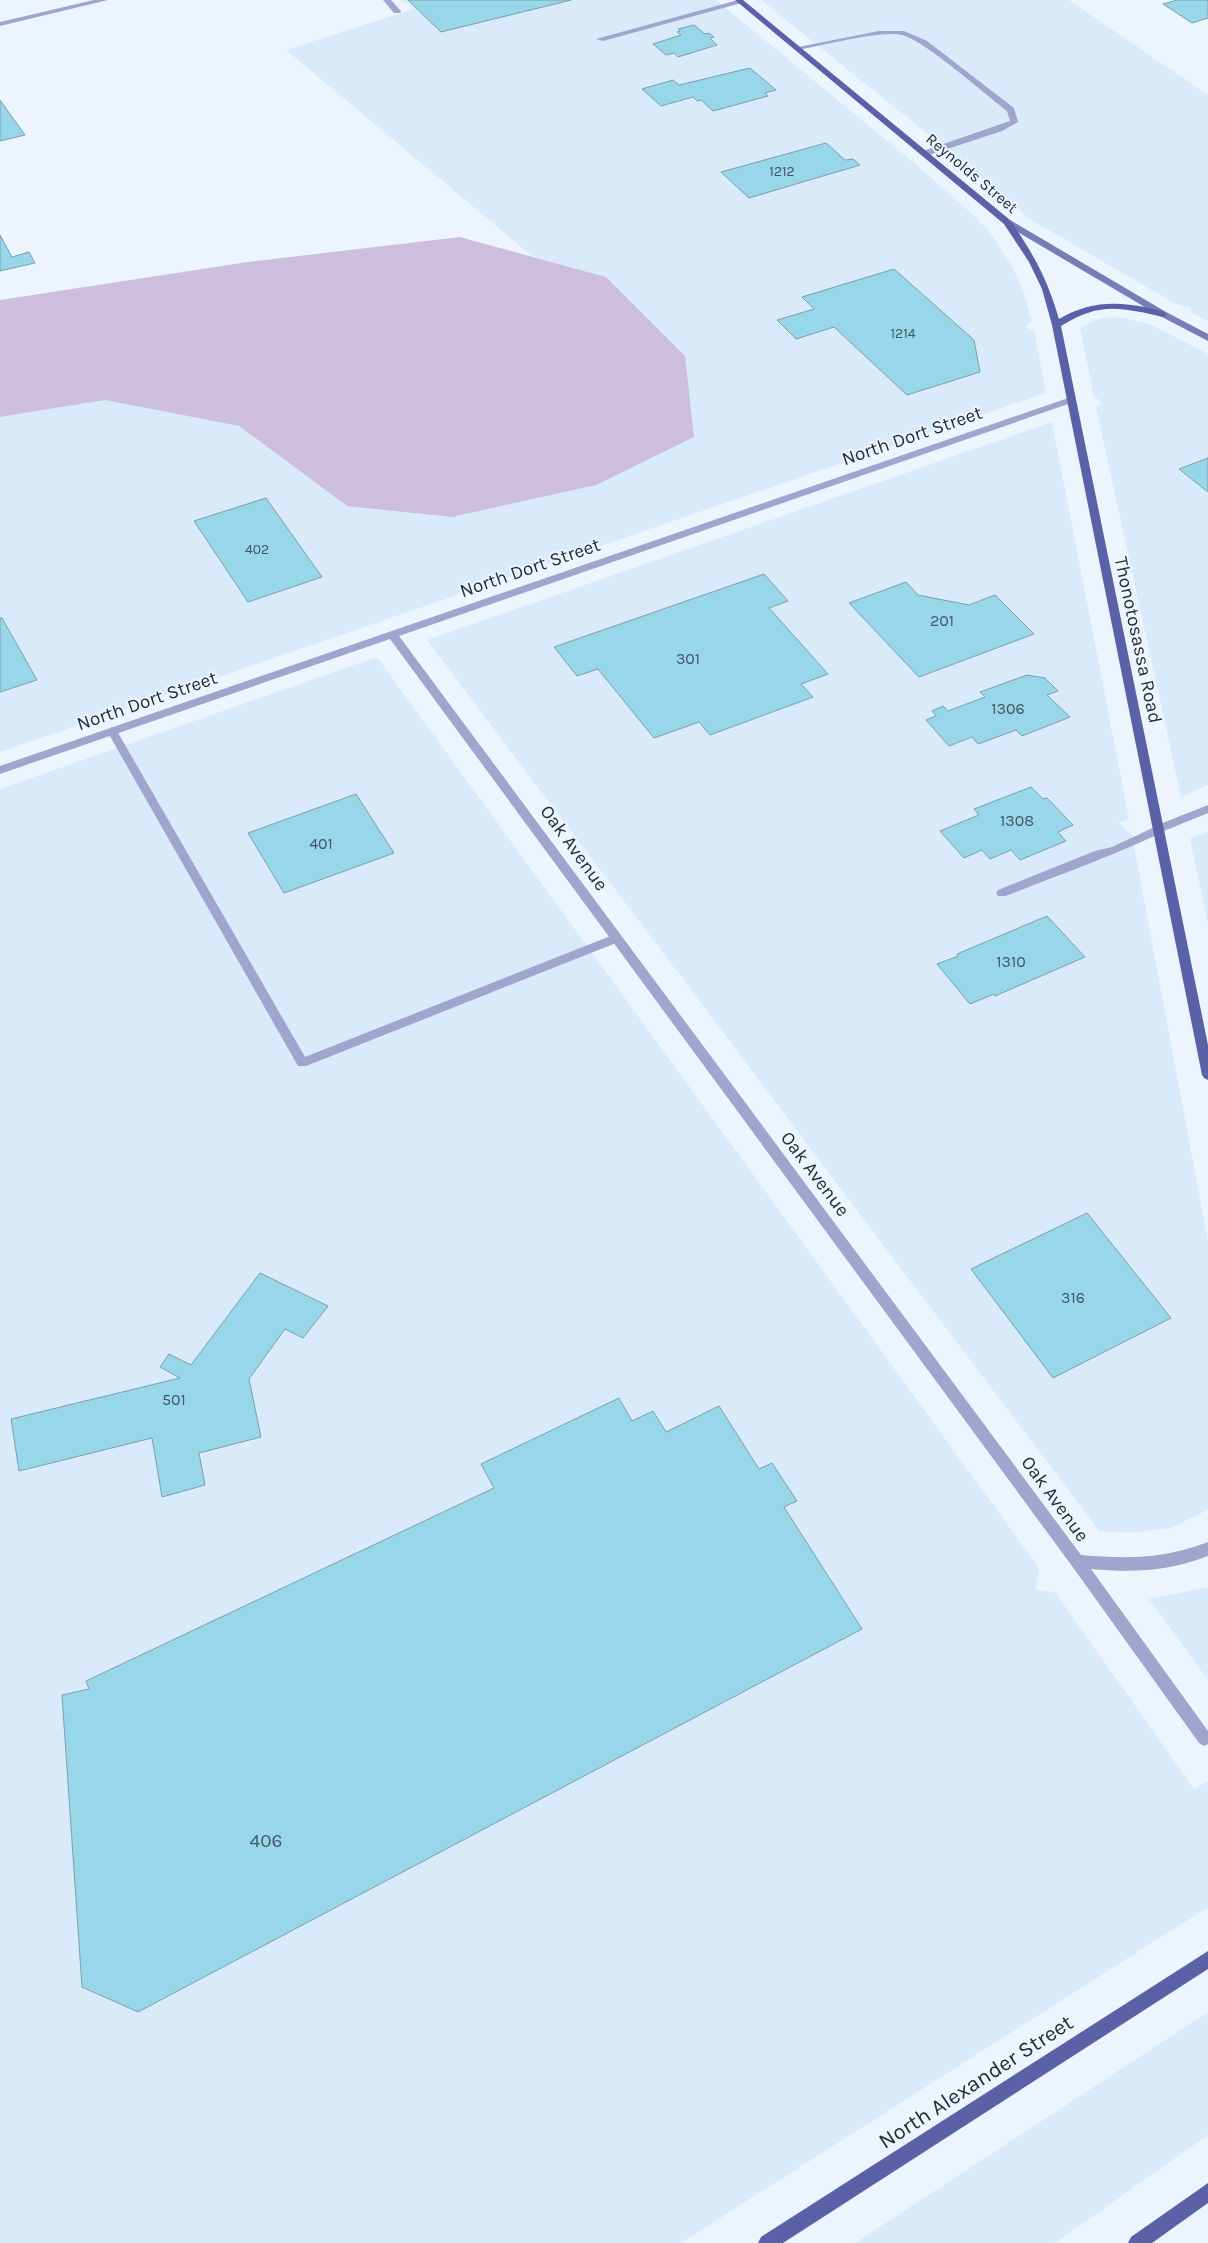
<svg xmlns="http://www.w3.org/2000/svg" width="1208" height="2243" font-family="Karla,sans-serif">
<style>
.built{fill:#d9eafb}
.green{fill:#cdbede}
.building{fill:#98d6ea;stroke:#7e9fa9}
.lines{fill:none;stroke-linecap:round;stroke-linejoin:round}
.service{fill:#9fa5cc;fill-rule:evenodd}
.minor{fill:#9fa5cc;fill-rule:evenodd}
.secondary{fill:#767eb7;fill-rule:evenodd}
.primary{fill:#5b61a7;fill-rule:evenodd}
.labels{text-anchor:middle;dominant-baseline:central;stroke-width:4;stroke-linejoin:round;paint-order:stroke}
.far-number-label{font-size:14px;fill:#425763}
.far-street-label{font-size:16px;fill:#252d36;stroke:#ecf5fe}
.number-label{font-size:16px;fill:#425763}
.street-label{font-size:19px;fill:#252d36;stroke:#ecf5fe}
.near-number-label{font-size:19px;fill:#425763}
.near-street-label{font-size:22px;fill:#252d36;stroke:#ecf5fe}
</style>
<rect width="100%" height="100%" fill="#ecf5fe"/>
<g class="built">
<polygon points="402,0 716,0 919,167 979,220 977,221 987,228 1012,266 1023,291 1032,321 1025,327 1034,331 1046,393 0,752 0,417 105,400 239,426 347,506 685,356 606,277 532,256 286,50 414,9"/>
<polygon points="761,0 1069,0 1208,95 1208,321 1190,312 1192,308 1176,304 1026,217 1020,209 1017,209 945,148"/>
<polygon points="1118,317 1150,324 1208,354 1208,785 1181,797 1096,407 1104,404 1094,396 1080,328 1090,322 1102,318"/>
<polygon points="1052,422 1129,819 1119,823 1132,835 1208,1242 1208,1510 1170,1528 1129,1533 1099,1531 427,640"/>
<polygon points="377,657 1039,1568 1036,1590 1055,1592 1194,1789 1208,1781 1208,1907 681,2243 0,2243 0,789"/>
<polygon points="1208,832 1208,924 1190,839"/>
<polygon points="1208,1587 1208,1680 1149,1599"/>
<polygon points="1208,2012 1208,2135 1055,2243 855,2243"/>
</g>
<polygon class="green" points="460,237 606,277 685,356 694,437 596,485 452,517 347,506 239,426 105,400 0,417 0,300 248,262"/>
<g class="building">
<polygon points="408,0 571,0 441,32"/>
<polygon points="1177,0 1208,0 1208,18 1192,23 1163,4"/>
<polygon points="694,25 705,34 709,33 714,37 710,38 717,45 678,57 674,53 666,55 653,44 681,35 677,32 680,31 678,29"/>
<polygon points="750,68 776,90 765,93 768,96 713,111 701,100 697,101 693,97 661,106 642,89 673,80 679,85"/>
<polygon points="0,100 25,135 0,141"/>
<polygon points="826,143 845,160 853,159 860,165 749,198 721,172"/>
<polygon points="0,235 12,257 29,252 35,263 0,271"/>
<polygon points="894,269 974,340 980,372 907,395 834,327 796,339 777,320 814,309 802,297"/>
<polygon points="1208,458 1208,492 1179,469"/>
<polygon points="266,498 322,577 248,602 194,521"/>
<polygon points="764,574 788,601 769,608 828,674 801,684 813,697 710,735 699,722 654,738 598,669 577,676 554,647"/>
<polygon points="906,582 918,595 969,605 995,595 1034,634 919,677 849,603"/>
<polygon points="0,618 2,618 37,680 0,692"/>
<polygon points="1027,675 1045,678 1058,691 1047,695 1070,717 1022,736 1016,730 978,744 972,737 949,746 926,720 936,716 932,711 943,706 948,711 985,697 980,692"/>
<polygon points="1031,787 1043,799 1047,798 1073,825 1058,832 1066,841 1020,860 1011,850 990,859 982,850 964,858 940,831 979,815 974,809"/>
<polygon points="356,794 394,853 284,893 248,833"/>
<polygon points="1047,916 1085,957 995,996 994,994 970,1004 937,964 958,956 957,954"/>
<polygon points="1087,1213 1171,1318 1053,1378 971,1269"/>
<polygon points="260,1273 328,1306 303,1338 285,1329 249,1379 261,1437 199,1453 205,1485 162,1497 152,1438 19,1471 11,1419 180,1378 160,1367 169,1354 191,1365"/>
<polygon points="619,1398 632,1421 653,1411 666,1432 719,1406 759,1469 772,1463 797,1501 784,1507 862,1629 138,2012 82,1987 62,1695 89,1689 86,1681 494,1488 481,1464"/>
</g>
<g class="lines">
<g class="service">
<polygon points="383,0 391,0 401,11 400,13 394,13"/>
<polygon points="738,0 745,2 603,41 596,39"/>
<path d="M879,31H904L927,41L1014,108L1018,122L1002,131L929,155H923V151L1010,121L1007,111C986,95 924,40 902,35C880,30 822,46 797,50L793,48Z"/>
<polygon points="112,727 117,731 305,1057 613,935 617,934 623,938 621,941 306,1066 298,1066 107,731"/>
<path d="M1159,825L1163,826L1165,829L1163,832C1112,856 1059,875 1006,896H998L996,893L998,890L1095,851L1112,847Z"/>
</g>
<g class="minor">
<polygon points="94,0 108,0 0,26 0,22"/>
<path d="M1071,397L1076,400L1074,402L399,636L1081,1555C1128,1559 1163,1559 1208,1542V1556C1169,1571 1133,1573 1091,1569L1208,1731V1744L1204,1746L1199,1743L1072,1566L390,639L0,774V766Z"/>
<polygon points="1208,805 1208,813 1159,833 1153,829 1155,826"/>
</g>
<polygon class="secondary" points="1004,220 1010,220 1166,312 1208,334 1208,341 1160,316 1004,224"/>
<g class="primary">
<path d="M735,0H743L1010,220C1034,255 1047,278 1059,319C1087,302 1114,301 1145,307C1152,309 1162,310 1167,314L1163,317C1120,307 1099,302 1061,326L1208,1045V1080L1204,1078L1202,1075L1052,325L1042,289L1029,262L1004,224Z"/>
<polygon points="1208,1951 1208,1969 783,2243 758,2243 761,2237"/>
<polygon points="1208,2183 1208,2203 1152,2243 1128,2243 1131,2237"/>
</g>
</g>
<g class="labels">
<g class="far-number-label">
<text x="782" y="171">1212</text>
<text x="903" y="333">1214</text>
<text x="257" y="549">402</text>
</g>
<g class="far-street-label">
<text transform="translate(972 173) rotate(40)">Reynolds Street</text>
</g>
<g class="number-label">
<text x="942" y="620">201</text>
<text x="688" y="658">301</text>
<text x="1008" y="708">1306</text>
<text x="1017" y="820">1308</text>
<text x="321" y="843">401</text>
<text x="1011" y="961">1310</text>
<text x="1073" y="1297">316</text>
<text x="174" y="1399">501</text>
</g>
<g class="street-label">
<text transform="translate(912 436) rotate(-19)">North Dort Street</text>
<text transform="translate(530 568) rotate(-19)">North Dort Street</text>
<text transform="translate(1138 640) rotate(78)">Thonotosassa Road</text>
<text transform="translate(147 701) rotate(-19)">North Dort Street</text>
<text transform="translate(574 848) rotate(54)">Oak Avenue</text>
<text transform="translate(815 1174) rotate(53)">Oak Avenue</text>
<text transform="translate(1055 1499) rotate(54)">Oak Avenue</text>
</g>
<g class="near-number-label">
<text x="266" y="1841">406</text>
</g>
<g class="near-street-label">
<text transform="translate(976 2082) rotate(-33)">North Alexander Street</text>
</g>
</g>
</svg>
